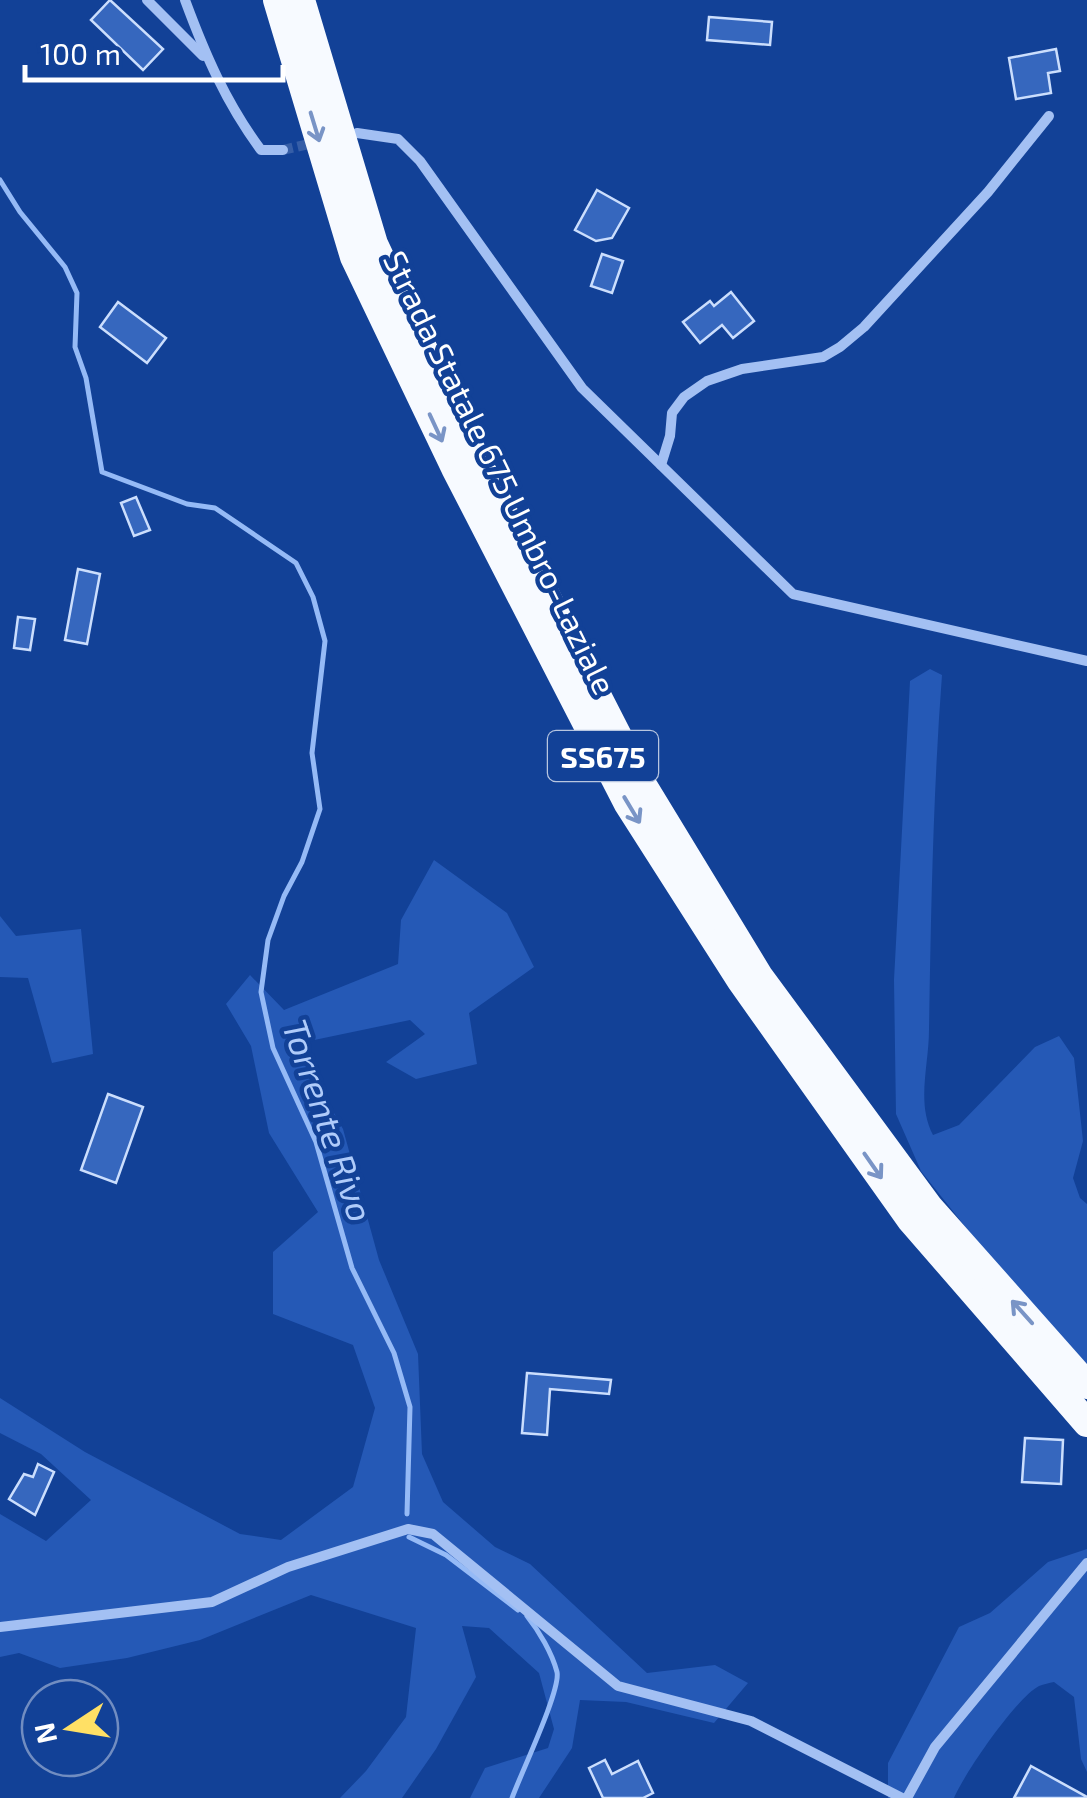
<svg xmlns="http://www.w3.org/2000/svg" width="1087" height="1798" font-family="'Exo 2',sans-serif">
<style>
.green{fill:#2559b6}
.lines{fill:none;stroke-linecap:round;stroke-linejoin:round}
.stream{stroke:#95baf6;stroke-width:5}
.building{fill:#3667be;stroke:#cbdefd;stroke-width:2.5}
.minor-tunnel{stroke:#365ea7;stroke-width:10;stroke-dasharray:10 5;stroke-linecap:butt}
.minor{stroke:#a3c0f3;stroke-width:10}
.trunk{stroke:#f7faff;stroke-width:28}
.oneway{stroke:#7994c6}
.labels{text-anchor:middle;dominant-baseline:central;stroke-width:9;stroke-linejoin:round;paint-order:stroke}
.shield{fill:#124197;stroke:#b8c6e0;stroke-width:2.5}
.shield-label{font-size:30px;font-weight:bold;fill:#fff}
.street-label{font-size:32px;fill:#fff;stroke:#124197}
.water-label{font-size:35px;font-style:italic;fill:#afcbfa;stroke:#124197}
</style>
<rect width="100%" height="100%" fill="#124197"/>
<g class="green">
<path d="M930,669L942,675C933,794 931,911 929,1030C929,1065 916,1103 933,1135L959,1125L1035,1047L1059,1036L1074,1058L1083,1141L1073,1178L1080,1198L1087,1204V1364L1002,1273L921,1171L896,1114L894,980L910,681Z"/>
<polygon points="434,860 507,913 534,967 469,1013 477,1064 416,1079 386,1062 425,1034 410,1020 295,1044 343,1129 379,1260 418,1354 422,1454 443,1502 495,1547 530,1564 647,1673 715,1665 748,1683 714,1723 626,1702 580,1700 572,1748 539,1798 470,1798 485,1768 548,1748 554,1729 539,1673 489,1628 462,1626 476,1677 436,1749 402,1798 340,1798 366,1771 406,1717 416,1628 311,1595 200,1640 127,1658 60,1668 19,1653 0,1657 0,1514 46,1541 91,1500 41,1454 0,1433 0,1398 85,1452 240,1534 281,1540 353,1487 375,1408 353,1345 273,1314 273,1252 318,1212 269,1133 251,1046 226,1004 250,975 284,1010 398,964 401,920"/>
<polygon points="0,916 16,936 81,929 93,1054 52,1063 28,978 0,977"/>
<path d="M1087,1549V1772L1081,1759L1074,1697L1054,1682C1049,1683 1044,1684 1039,1686C1016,1698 964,1774 954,1798H888V1763L959,1627L990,1613L1048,1562Z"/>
</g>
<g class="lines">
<g class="stream">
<polyline points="0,180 20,212 65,267 77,293 75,347 86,378 102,472 187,504 215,508 296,563 313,597 325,641 312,753 320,809 302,862 284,896 268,940 261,992 273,1048 316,1142 352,1268 394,1353 410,1407 407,1514"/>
<polyline points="409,1537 446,1555 518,1610"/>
<path d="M512,1798C521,1773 561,1690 557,1672C552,1653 539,1631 527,1616"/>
</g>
</g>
<g class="building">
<polygon points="110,0 163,49 143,70 91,20"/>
<polygon points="709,17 772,22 770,45 707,40"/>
<polygon points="1056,49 1060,71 1048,73 1051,93 1016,99 1009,58"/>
<polygon points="597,190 629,208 612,238 596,241 575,230"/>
<polygon points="602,254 623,261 612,293 591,286"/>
<polygon points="731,292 754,321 733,338 722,325 700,343 683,322 710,301 714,306"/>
<polygon points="118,302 166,338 147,363 100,327"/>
<polygon points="136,497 150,530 134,536 121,503"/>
<polygon points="78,569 100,574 87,644 65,640"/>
<polygon points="18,617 35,619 30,650 14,648"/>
<polygon points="108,1094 143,1107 116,1183 81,1170"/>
<polygon points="527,1373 611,1380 609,1394 550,1389 547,1435 522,1433"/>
<polygon points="1025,1438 1063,1440 1061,1484 1022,1482"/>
<polygon points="38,1464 54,1472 35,1515 9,1499 24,1474 33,1477"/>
<polygon points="605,1760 612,1774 638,1761 653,1793 643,1798 603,1798 589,1768"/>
<polygon points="1031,1766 1087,1797 1087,1798 1014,1798"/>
</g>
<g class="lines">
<polyline class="minor-tunnel" points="283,150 317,142"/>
<g class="minor">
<polyline points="147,0 203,56"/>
<path d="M185,0C205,54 226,103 261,150H283"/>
<polyline points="357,133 398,139 420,161 582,388 793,594 1087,661"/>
<polyline points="661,465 670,436 672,413 684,397 707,381 742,369 823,357 840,347 864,327 988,192 1049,116"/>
<polyline points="0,1627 212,1602 288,1567 408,1529 433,1534 618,1686 751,1721 902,1798"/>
<polyline points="907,1798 935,1747 1087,1563"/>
</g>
<g class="trunk">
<polyline points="277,0 354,257 455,468 628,804 741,981 910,1219 1087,1423"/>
<polyline points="301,0 374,244 468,443 644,787 759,976 929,1207 1087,1385"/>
</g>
</g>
<defs><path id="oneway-shaft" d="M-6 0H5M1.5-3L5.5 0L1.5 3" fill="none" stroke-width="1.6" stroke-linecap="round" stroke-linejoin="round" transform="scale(2.5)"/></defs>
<g class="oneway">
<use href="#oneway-shaft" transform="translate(315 127) rotate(73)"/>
<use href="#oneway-shaft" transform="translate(436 428) rotate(65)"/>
<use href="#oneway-shaft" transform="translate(632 810) rotate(59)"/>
<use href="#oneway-shaft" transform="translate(873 1166) rotate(55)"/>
<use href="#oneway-shaft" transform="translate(1022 1312) rotate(-132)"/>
</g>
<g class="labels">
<rect class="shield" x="548" y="731" width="110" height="50" rx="8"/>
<g class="shield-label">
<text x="603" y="756">SS675</text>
</g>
<g class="street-label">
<text transform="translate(501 472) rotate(64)">Strada Statale 675 Umbro-Laziale</text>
</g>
<g class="water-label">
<text transform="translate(329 1120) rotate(71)">Torrente Rivo</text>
</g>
</g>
<g transform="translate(70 1728) rotate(258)"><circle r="48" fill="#124197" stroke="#718dc1" stroke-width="2.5"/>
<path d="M0-8L18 38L0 25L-18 38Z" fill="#ffe065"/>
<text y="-15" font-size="28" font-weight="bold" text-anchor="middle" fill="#ffffff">N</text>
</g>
<path d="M25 65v15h258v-15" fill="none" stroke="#ffffff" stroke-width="5"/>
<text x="40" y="65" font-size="30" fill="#ffffff" stroke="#124197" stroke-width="8" paint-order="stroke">100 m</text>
</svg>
